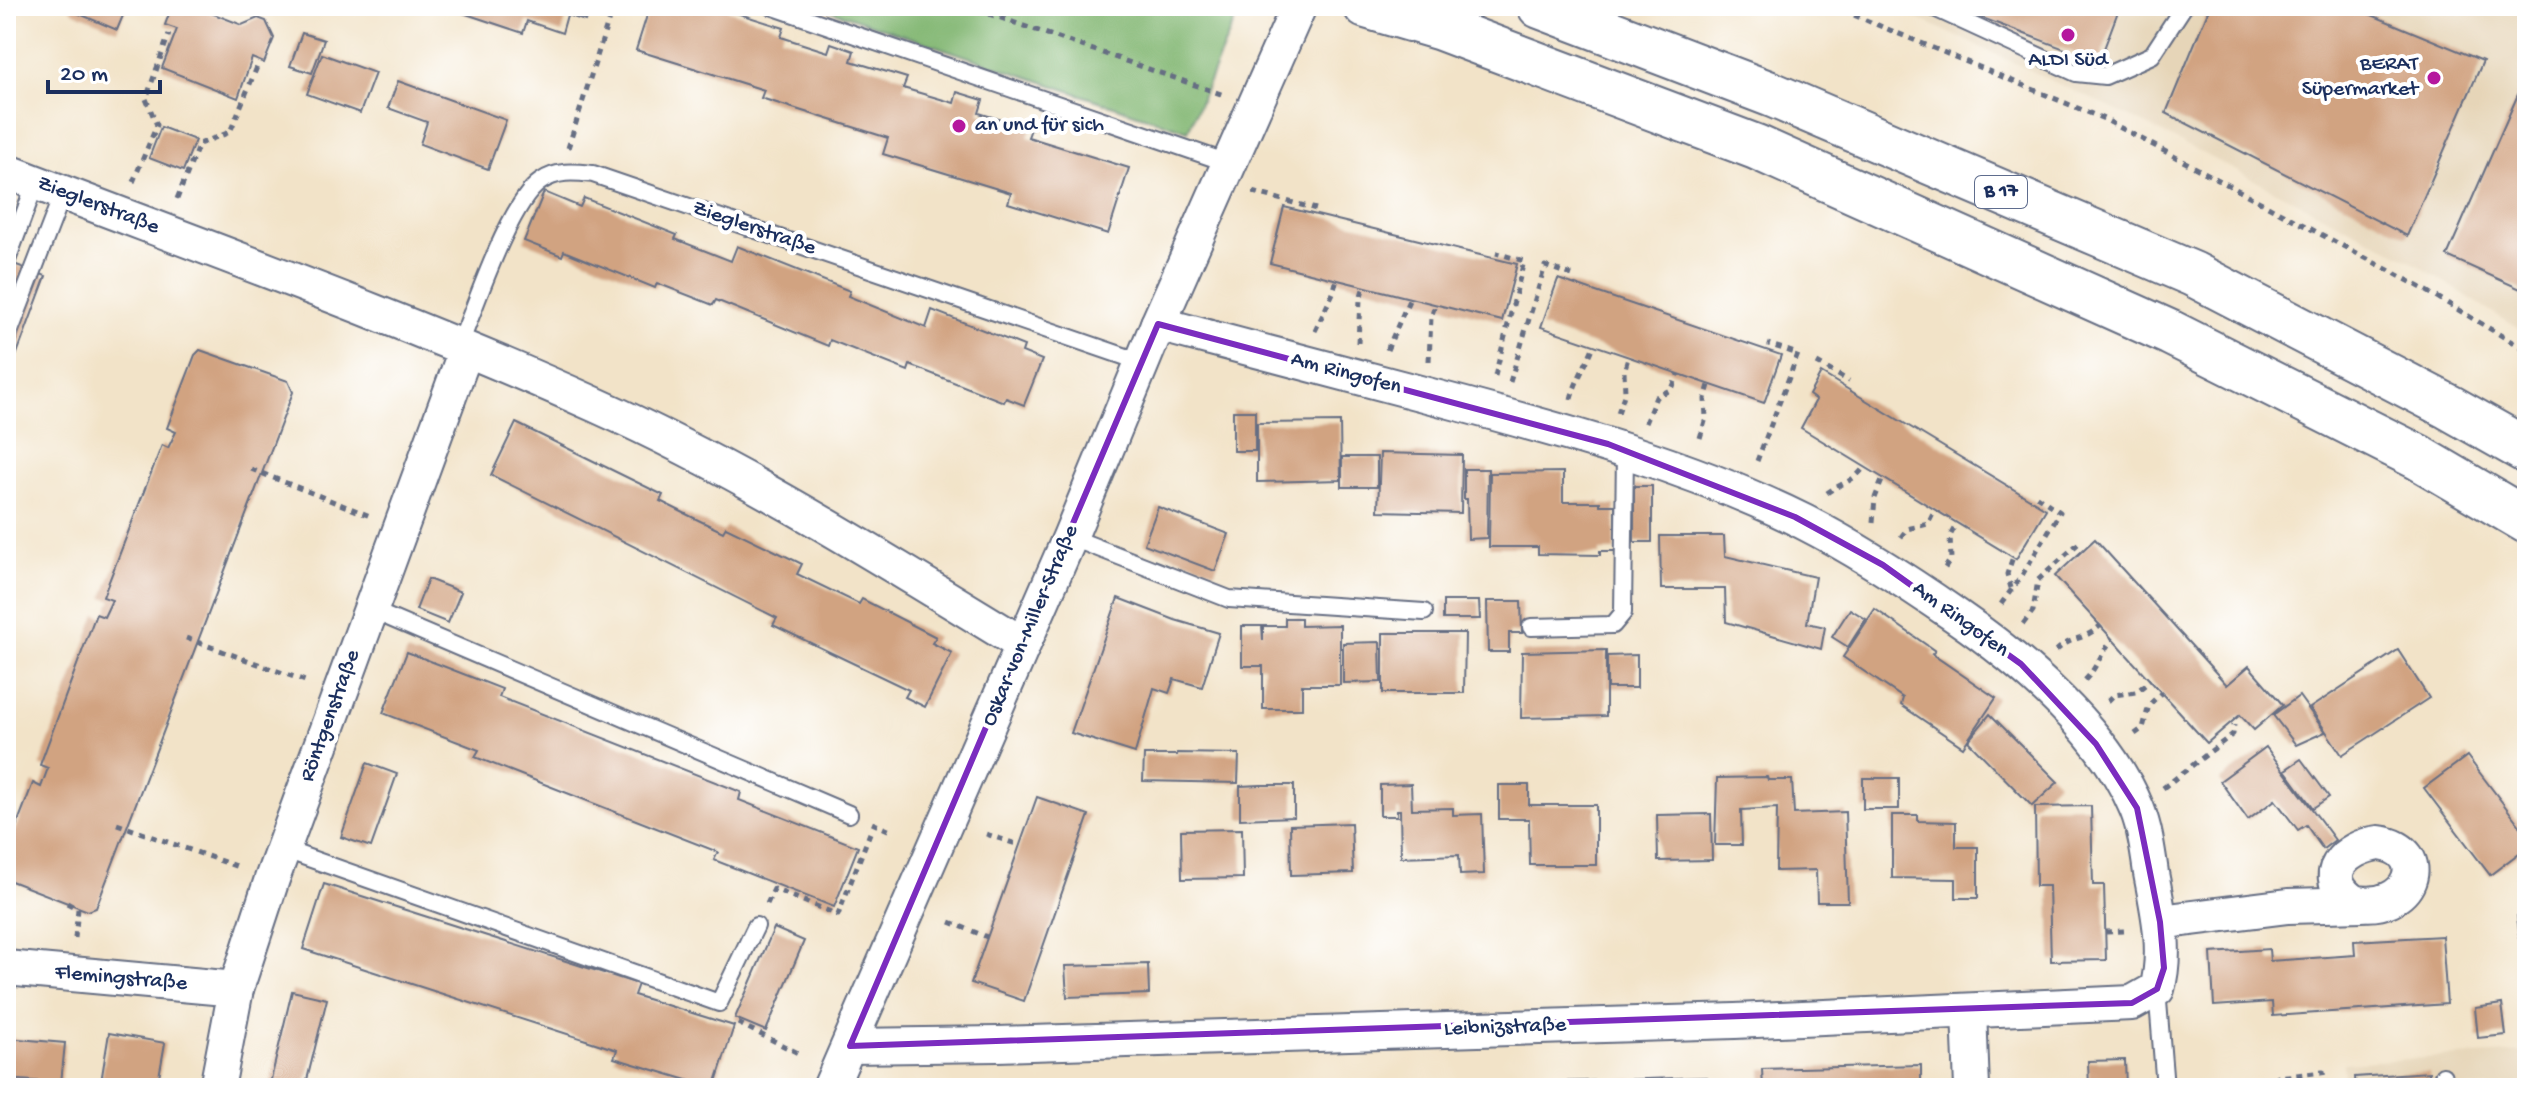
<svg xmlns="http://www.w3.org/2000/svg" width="2533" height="1094" font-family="'Gochi Hand',sans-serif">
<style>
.built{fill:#e6d5b8}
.forest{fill:#84b874;stroke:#507469;stroke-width:2}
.building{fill:#d1a381}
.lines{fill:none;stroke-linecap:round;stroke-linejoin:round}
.service-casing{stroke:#666e83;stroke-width:20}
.minor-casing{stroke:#666e83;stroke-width:38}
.trunk-casing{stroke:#666e83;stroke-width:48}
.path{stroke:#666e83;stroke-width:5;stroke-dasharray:6 6;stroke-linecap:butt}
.service{stroke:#fff;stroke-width:16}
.minor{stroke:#fff;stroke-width:34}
.trunk{stroke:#fff;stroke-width:44}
.marked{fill:none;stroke:#7b2cbf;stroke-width:6;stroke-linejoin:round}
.poi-dot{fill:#b5179e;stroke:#fff;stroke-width:3}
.labels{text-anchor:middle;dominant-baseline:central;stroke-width:8;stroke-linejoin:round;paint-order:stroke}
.shield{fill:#fff;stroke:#5f6d8e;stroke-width:2}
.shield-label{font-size:20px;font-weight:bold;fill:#1b2f5e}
.poi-label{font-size:22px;fill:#1b2f5e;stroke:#fff}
.street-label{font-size:22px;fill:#1b2f5e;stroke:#fff}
</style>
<rect width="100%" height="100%" fill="#fff"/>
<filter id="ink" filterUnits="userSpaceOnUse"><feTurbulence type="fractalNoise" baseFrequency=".0125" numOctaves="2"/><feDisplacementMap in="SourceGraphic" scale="16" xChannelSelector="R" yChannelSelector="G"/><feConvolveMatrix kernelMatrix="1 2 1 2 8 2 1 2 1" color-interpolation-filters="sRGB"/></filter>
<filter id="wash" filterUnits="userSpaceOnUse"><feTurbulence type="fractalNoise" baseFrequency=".006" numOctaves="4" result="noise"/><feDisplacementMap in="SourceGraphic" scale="32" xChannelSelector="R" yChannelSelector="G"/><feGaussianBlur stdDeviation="1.8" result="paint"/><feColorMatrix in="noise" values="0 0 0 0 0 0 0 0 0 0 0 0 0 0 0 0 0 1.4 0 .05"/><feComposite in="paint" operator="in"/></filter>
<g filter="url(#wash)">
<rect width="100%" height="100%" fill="#f2e3c8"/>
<g class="built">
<polygon points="1880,6 2527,6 2527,334 2403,256 2143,123 1928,23"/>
<polygon points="2527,1052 2527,1088 2345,1088 2343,1063"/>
</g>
<polygon class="forest" points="817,6 1241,6 1188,131"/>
<g id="blocks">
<g class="building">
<polygon points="72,6 127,6 117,30 70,10"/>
<polygon points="172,6 204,6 206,11 242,25 258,18 266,21 274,38 264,63 252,58 238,98 162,68 177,29 165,25"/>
<polygon points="442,6 590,6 585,21 567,15 562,33 527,21 523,33"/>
<polygon points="650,6 728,6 727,10 784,28 781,37 828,52 831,43 854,51 851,61 907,78 903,88 954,103 957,92 983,100 979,113 1031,129 1028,137 1129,168 1108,234 1008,203 1011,193 883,154 888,138 761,98 764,90 636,50"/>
<polygon points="1957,6 2120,6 2099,62 1956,8"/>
<polygon points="2210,6 2350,6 2483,61 2407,236 2166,113"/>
<polygon points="302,33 324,40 312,73 290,66"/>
<polygon points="322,54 375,73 360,113 307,94"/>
<polygon points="2527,74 2527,292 2447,256"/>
<polygon points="398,81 506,120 488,169 420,144 427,122 388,108"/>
<polygon points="161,127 195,140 183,171 149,158"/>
<polygon points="544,192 580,207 584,198 677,235 675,239 731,261 737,246 850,291 848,296 926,328 932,310 1024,346 1022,352 1042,360 1024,405 1006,398 1004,402 910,365 908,371 830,340 828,346 716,300 713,305 657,283 655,288 564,251 562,256 524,241"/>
<polygon points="1284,207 1517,264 1502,321 1270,263"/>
<polygon points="6,261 46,276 6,383"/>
<polygon points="1558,279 1781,355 1764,403 1541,327"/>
<polygon points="200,350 288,381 293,392 96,908 88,911 6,879 6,853 33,783 41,787 48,768 40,765 96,614 104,617 112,600 103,597 162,445 168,448 176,432 167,428 195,355"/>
<polygon points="1821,373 2046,509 2016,559 1801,428 1816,400 1809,395"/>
<rect x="1233" y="411" width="22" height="40"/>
<polygon points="1340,422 1341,480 1257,482 1257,423"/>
<polygon points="516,423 663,495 660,501 692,517 723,532 726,527 802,564 797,574 859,604 862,599 936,637 932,643 952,653 925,707 905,697 909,690 773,625 777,618 491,475"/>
<polygon points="1380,453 1462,455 1461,513 1378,511"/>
<rect x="1342" y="457" width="35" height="30"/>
<polygon points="1464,469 1488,469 1487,538 1468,539 1467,499 1464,499"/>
<polygon points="1563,472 1563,502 1600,502 1600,505 1615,505 1615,551 1600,551 1600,555 1538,554 1538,547 1489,547 1490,473"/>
<rect x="1634" y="486" width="18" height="56"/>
<polygon points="1158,507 1229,534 1215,571 1144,544"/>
<polygon points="1660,536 1724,536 1725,556 1815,577 1807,623 1825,627 1821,649 1726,622 1725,589 1661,589"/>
<polygon points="2095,539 2227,685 2249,666 2283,705 2254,730 2240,715 2207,743 2055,576"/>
<polygon points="428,579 461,592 448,623 416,610"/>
<polygon points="1118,598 1175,620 1219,633 1202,687 1174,679 1169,693 1154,688 1135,753 1071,733"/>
<polygon points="1443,601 1479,601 1480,619 1443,619"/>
<polygon points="1487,601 1521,601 1522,633 1509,633 1509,652 1488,652"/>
<polygon points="1850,609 1866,619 1848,647 1832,637"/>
<polygon points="1875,609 1935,651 1932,654 1996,698 1963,747 1901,705 1903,698 1843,657"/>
<polygon points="1285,618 1301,618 1301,626 1340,625 1340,685 1302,685 1302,709 1263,709 1263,666 1242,666 1242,626 1262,626 1263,640 1263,626 1285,626"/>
<polygon points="1383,633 1465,633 1464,693 1383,693"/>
<polygon points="1380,642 1381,682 1343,683 1343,643"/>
<polygon points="1606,650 1606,716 1521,718 1522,652"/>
<polygon points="2398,650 2429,698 2342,755 2310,708"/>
<polygon points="407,652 502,689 499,697 741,792 739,800 858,847 834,907 714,860 718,852 475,757 479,750 383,713"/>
<polygon points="1637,655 1637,688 1607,688 1607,656"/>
<polygon points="2299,696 2325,732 2296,745 2273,715"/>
<polygon points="1990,714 2058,782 2032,806 1968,741"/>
<polygon points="2266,747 2335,840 2323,849 2306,825 2298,830 2275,800 2248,820 2220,781"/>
<polygon points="1177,753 1239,754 1238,783 1143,781 1144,755 1177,755"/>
<polygon points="2467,756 2527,835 2527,847 2490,875 2424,788"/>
<polygon points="2301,759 2329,797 2313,808 2285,770"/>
<polygon points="367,763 397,774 371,847 341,837"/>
<polygon points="1767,777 1768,780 1792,780 1794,814 1845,812 1848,902 1817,902 1816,870 1776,871 1777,808 1741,810 1742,845 1715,845 1717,778"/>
<rect x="1863" y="778" width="36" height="31"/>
<polygon points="1411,784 1412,809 1453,808 1453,815 1482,814 1484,874 1460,875 1459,855 1401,857 1400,810 1397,810 1397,816 1380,816 1380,785"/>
<polygon points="1261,785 1294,785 1294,817 1240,819 1240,786"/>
<polygon points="1499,785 1529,785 1529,805 1596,805 1596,865 1530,865 1529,819 1499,819"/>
<polygon points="1037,797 1089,815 1024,1001 971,983"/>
<polygon points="2091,806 2093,885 2104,885 2106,960 2051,961 2049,886 2036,886 2035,807"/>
<polygon points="1711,814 1712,860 1658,861 1657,815"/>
<polygon points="1892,815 1918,815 1918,821 1956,822 1956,847 1978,847 1978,898 1956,898 1956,879 1892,878"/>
<polygon points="1351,823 1353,873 1291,875 1290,825"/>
<polygon points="1242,829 1243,878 1182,879 1181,830"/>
<polygon points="324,884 638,984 634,995 734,1026 714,1088 614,1058 617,1050 303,949"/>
<polygon points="2527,914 2527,979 2525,979 2517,916"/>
<polygon points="774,928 804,941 766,1031 735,1018"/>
<polygon points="2442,936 2447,1004 2273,1016 2272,1002 2214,1006 2211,953 2269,949 2270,961 2355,955 2354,941"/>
<polygon points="1148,964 1149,994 1067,997 1065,966"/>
<polygon points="292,991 327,999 305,1088 269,1088"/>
<polygon points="2502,1004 2506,1035 2478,1038 2475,1008"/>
<polygon points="109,1033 165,1043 157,1088 100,1088"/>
<polygon points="6,1038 65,1043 61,1083 6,1079"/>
<polygon points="2125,1060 2126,1088 2089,1088 2088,1061"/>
<polygon points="1921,1065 1921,1088 1763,1088 1762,1069"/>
<polygon points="2429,1072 2430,1088 2356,1088 2355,1077"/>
<polygon points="1707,1077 1708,1088 1523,1088 1523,1083"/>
<polygon points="1123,1085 1145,1085 1146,1088 1123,1088"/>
</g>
</g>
</g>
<g filter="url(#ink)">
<use href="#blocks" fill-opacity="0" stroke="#666e83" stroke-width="2"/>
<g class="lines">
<defs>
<g id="service">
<polyline points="771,6 1231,164"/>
<polyline points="1930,6 2076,73 2105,76 2152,55 2184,6"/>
<polyline points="6,263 36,182"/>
<polyline points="6,341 63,193"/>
<path d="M459,346C475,308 509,203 540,182C557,170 574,172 593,174L1141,362"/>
<polyline points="1070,537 1229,599 1424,612"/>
<polyline points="369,609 849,814"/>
<polyline points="1531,627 1613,625 1623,613 1625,451"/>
<polyline points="283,849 719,1003 756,926"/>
<polyline points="2157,989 2165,1088"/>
<polyline points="2443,1076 2444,1088"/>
</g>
<g id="minor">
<path d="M6,171C203,247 403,318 596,405C745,472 883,559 1022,644"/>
<path d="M2379,843C2434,850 2412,915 2353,902C2316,876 2345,847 2379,843Z"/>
<polyline points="2160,922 2288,906 2362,904"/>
<polyline points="6,968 236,989"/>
<polyline points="1969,1011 1972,1088"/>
<path d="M850,1046L998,1044L1735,1021L2132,1003L2157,989C2168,951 2158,911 2151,873C2148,852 2145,829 2137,809C2105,731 2022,661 1955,615C1906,581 1857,549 1804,522C1692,466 1570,433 1450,401C1352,375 1255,350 1158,324"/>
<polyline points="217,1088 236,989 272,879 466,350"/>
<polyline points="830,1088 1070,537 1158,324 1299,6"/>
</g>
<g id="trunk">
<polyline points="1366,6 1441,28 1756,147 2171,333 2418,457 2527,521"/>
<polyline points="1540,6 1773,95 2193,274 2449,407 2527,451"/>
</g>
</defs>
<use href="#service" class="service-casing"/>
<use href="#minor" class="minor-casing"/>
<use href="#trunk" class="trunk-casing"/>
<g class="path">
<polyline points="966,6 1224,95"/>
<polyline points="1832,6 2104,119 2422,288 2527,351"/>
<polyline points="568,148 613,6"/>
<polyline points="133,182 157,125 146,99 169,34"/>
<polyline points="1253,192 1316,209"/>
<polyline points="177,199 199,144 230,132 257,67"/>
<polyline points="1315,331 1333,293 1337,279"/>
<polyline points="1358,343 1360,299 1364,286"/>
<polyline points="1387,350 1410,298"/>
<polyline points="1429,361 1431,317 1436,303"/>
<polyline points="1817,363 1849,381"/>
<polyline points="1495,376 1524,261 1496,253"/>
<polyline points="1510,382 1545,266 1572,275"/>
<path d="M1571,399C1576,379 1587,364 1594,345"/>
<polyline points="1618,413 1625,392 1624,372 1628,358"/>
<polyline points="1645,423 1656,397 1672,389 1678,374"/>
<polyline points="1700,438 1706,418 1705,399 1709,385"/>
<polyline points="1757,461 1798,354 1768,344"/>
<polyline points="251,469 370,516"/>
<path d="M1827,493C1842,482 1853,483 1865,466"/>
<polyline points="1873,522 1875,498 1883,478"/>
<polyline points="1901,537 1907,529 1928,524 1934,512"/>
<polyline points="1945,568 1951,559 1950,536 1957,523"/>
<polyline points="2011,588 2007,574 2013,557"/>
<polyline points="2001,604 2021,577 2060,512 2035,495"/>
<polyline points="2023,624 2033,611 2038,580 2080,542"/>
<polyline points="186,638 308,682"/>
<path d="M2056,651C2071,636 2084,641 2101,625"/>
<path d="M2085,680C2097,668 2101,652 2113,639"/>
<polyline points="2108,701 2114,695 2136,692 2151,680"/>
<polyline points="2135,734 2143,728 2149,705 2162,692"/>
<polyline points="2163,788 2233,734 2234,725"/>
<polyline points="872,823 893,832"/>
<polyline points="117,824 241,868"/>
<polyline points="986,834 1019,845"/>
<polyline points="67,903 78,909 75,938"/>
<polyline points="767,904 774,889 838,915 870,833"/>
<polyline points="950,922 987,937"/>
<polyline points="2106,932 2124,931"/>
<polyline points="738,1023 802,1055"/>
<polyline points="2189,1087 2323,1072 2325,1088"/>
</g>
<use href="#service" class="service"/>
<use href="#minor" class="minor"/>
<use href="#trunk" class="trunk"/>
</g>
</g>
<path class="marked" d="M1158,324L1608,444L1795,517L1883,565L2021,664L2096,744L2137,808L2160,922L2164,968L2157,989L2132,1003L850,1046Z"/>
<g class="poi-dot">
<circle cx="2068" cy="35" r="8"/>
<circle cx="2434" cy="78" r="8"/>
<circle cx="959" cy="126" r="8"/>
</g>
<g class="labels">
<rect class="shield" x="1975" y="176" width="52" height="32" rx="6"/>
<g class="shield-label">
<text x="2001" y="192">B 17</text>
</g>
<g class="poi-label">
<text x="2068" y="61">ALDI Süd</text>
<text x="2418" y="65" text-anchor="end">BERAT<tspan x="2418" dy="25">Süpermarket</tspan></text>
<text x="975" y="126" text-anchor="start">an und für sich</text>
</g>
<g class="street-label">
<text transform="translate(98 206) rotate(21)">Zieglerstraße</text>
<text transform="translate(754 229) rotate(19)">Zieglerstraße</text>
<text transform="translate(1346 374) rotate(15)">Am Ringofen</text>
<text transform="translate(1960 620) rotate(36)">Am Ringofen</text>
<text transform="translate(1031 626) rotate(-67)">Oskar-von-Miller-Straße</text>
<text transform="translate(331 716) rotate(-70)">Röntgenstraße</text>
<text transform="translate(121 979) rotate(5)">Flemingstraße</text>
<text transform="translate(1505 1028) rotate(-2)">Leibnizstraße</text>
</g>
</g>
<rect width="2533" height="1094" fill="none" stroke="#fff" stroke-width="32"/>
<path d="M48 80v12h112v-12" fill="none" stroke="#1b2f5e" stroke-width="4"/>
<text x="60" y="80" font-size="24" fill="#1b2f5e" stroke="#ffffff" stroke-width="6" paint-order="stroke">20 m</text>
</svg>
